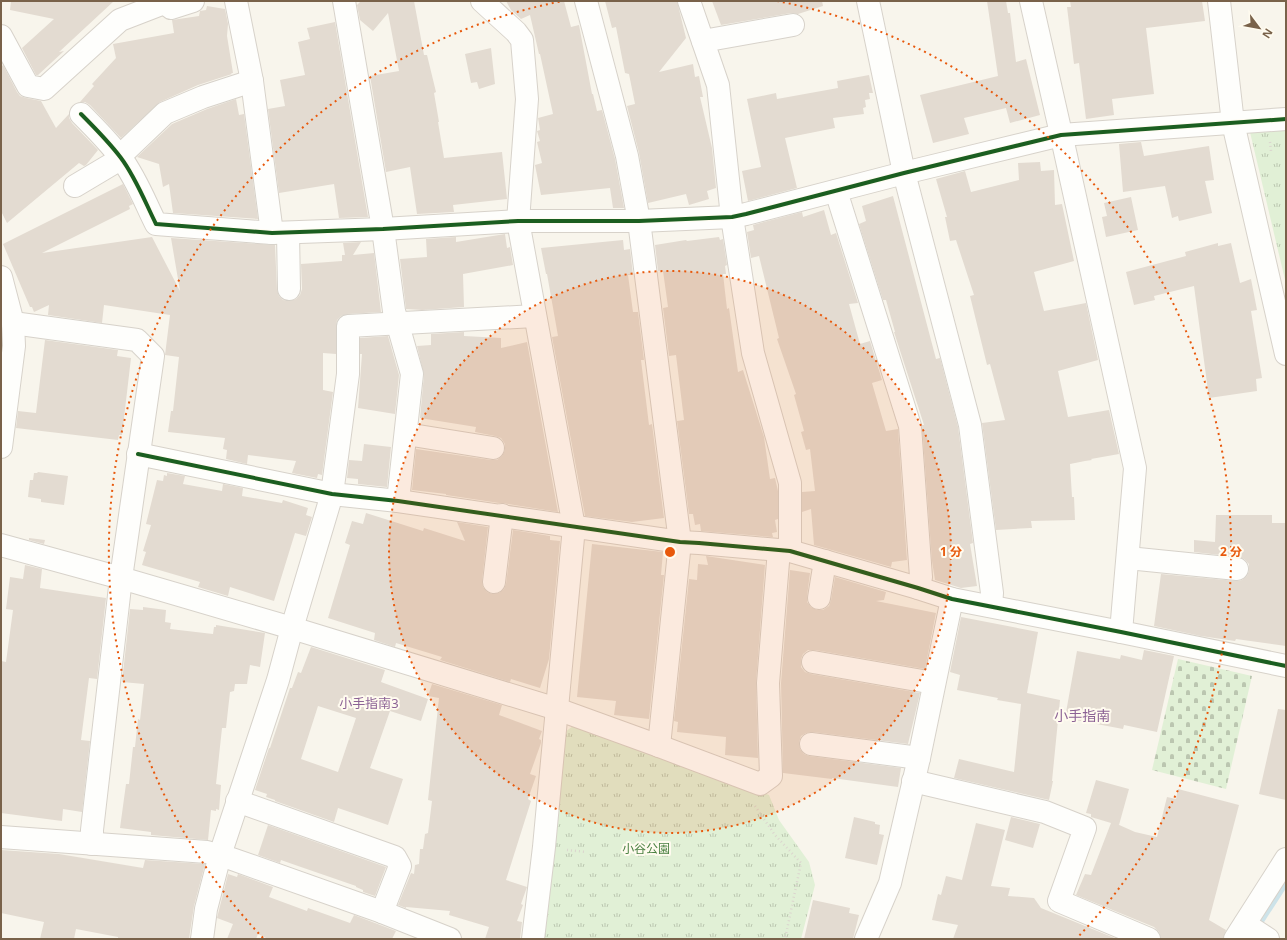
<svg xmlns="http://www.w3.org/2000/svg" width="1287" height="940" font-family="'Noto Sans','Noto Sans JP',sans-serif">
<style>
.cemetery{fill:url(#cemetery-stones)}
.park{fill:url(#park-tufts)}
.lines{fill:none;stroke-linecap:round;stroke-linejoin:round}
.stream{stroke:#cde3e9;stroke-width:7}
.building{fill:#e3dbd1;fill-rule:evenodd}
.minor-casing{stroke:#d7d2ca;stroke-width:24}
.path{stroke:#dbd5ce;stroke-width:2.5;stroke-dasharray:1 3;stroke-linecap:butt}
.minor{stroke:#fefefc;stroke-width:22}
.cycleway-casing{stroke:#fffbef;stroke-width:6}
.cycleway{stroke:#1b5e20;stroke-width:4}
.ring{fill:none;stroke:#e8590c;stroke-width:2;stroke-dasharray:2 4}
.labels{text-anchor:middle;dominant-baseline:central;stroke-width:4;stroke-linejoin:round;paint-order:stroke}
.park-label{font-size:12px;fill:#4a8041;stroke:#fffbef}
.neighbourhood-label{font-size:13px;fill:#8c6295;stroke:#fffbef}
.quarter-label{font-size:14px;fill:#8c6295;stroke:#fffbef}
.centre{fill:#e8590c;stroke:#fffbef;stroke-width:2}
.ring-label{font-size:12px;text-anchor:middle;font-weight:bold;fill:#e8590c;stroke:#fffbef;stroke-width:4;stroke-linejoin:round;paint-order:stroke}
</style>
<defs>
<pattern id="cemetery-stones" width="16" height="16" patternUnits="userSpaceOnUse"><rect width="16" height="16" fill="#e1f0d6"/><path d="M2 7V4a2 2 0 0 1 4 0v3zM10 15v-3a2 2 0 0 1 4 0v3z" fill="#bbc6b0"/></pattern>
<pattern id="park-tufts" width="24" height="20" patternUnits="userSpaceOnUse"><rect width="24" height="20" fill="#e1f0d6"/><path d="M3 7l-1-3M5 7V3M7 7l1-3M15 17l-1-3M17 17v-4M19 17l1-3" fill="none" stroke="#bbc6b0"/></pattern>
</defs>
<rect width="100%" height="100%" fill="#f8f5ec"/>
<polygon class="cemetery" points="1178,659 1252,676 1226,789 1152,770"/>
<g class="park">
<polygon points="1249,128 1286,128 1286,284"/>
<polygon points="573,726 769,795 779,820 809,862 815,885 801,939 544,939 565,732"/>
</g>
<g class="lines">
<polyline class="stream" points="1256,928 1286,882"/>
</g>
<g class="building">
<polygon points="11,1 114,1 59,52 64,51 38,75 36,75 22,48 54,19 10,10"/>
<polygon points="361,1 414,1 424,55 427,55 436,92 434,93 439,122 438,122 444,158 502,152 507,199 453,205 454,212 417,214 410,167 386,172 370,76 399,71 388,13 373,31 360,20 357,5"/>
<polygon points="506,1 564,1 571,27 579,25 592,94 593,94 597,111 602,110 615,159 624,208 613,208 610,188 541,195 535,165 542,163 537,142 540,141 537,131 540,130 538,118 553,114 540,54 539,54 530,15 521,19 511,10"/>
<polygon points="605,1 677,1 686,38 659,72 693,64 695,77 699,76 703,97 700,97 712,148 716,188 707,191 709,199 689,205 686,194 648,203 639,153 627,106 635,104 629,74 625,73 616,27 612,28"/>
<polygon points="712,1 822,1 823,6 798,14 791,13 721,25"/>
<polygon points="987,1 1006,1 1008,13 1010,13 1016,62 1026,59 1040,115 1010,123 1006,108 964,118 969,134 933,143 920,95 998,76"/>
<polygon points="1070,1 1202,1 1205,21 1146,28 1154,94 1112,99 1114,115 1086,119 1079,63 1074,64 1067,7 1071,7"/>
<polygon points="207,6 225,9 228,24 227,36 233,73 231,73 232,74 198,85 160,102 121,138 90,105 85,102 80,102 94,86 92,84 116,58 113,44 174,33 172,20 199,16 200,11 206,10"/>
<polygon points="335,22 368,217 339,218 334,184 279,193 268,109 285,106 280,80 305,75 298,42 310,39 307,28"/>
<polygon points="491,48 495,84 479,89 477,82 471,83 465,54"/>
<polygon points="3,65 17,92 20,96 26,98 41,101 56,128 69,114 69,118 72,123 98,150 86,165 84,166 79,163 7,223 1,211 1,67"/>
<polygon points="869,75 873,93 869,93 870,99 865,100 866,107 863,108 864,114 833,118 835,128 785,138 797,188 748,201 742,171 761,167 747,99 776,93 777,99 838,88 837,81"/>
<polygon points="236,99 239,115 244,114 258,219 173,213 169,184 163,187 159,164 137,157 172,124 207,109"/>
<polygon points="1141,142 1144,156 1209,146 1214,180 1205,181 1212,213 1179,221 1178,216 1172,218 1165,186 1123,192 1119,144"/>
<polygon points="1040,162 1041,171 1054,170 1055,205 1062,204 1074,261 1034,272 1044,311 1086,303 1098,360 1058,371 1068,417 1109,410 1119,454 1091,459 1092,460 1085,461 1070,464 1072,497 1074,497 1075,520 1031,521 1032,528 1030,528 996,530 982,423 1005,420 990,364 987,365 970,296 974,295 956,240 950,241 945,217 947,217 936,179 965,171 971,192 1019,180 1018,163"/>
<polygon points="123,184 133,204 129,206 130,209 42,253 152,237 180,291 171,238 275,245 277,290 279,296 283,300 289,301 296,299 300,295 302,289 301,264 342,261 342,255 345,255 343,243 361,242 353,255 374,253 381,312 347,314 341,316 337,320 336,326 336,354 323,353 323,390 333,392 322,475 318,474 317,478 292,473 296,461 248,455 247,464 226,459 227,450 223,449 225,438 168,432 171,411 173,411 179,357 165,355 170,315 104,305 102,323 48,315 49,305 34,312 32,307 30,307 3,244"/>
<polygon points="893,196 936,359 940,358 958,427 973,543 970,544 977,586 961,588 935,580 932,561 922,425 924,425 894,332 895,332 886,300 883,300 859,224 866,221 862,206"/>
<polygon points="1131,197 1138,230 1106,237 1102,217 1107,216 1104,203"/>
<polygon points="824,210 831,235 836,233 858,303 849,304 860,344 870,341 882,380 872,383 886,431 898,429 907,560 892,562 891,567 814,545 811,509 802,512 802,492 815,491 810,449 806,450 801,432 804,431 794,395 796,394 777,339 779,338 759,256 751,258 747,232 754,230 753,225 802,212 803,217"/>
<polygon points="505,234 507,248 510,247 513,265 463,274 464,307 422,310 406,309 400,259 427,257 426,239 456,237 456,242"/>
<polygon points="719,237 720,240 723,239 727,265 725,266 726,274 723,274 727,309 729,308 738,372 743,370 764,437 770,479 775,478 778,491 778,519 775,520 777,532 772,533 773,537 772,537 701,531 700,524 695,525 693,514 689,514 677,421 684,420 676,355 669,356 663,308 668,307 663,271 658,271 655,245 686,240 687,241"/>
<polygon points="623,240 624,250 630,249 633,275 628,275 633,312 638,312 644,360 641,360 649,425 652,424 664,518 632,522 585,516 552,337 558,336 547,274 546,274 541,248"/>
<polygon points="1218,243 1218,246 1231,243 1240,283 1251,279 1257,310 1251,311 1262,378 1256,379 1257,391 1209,398 1194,286 1154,296 1155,300 1134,305 1126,272 1186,256 1185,252"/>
<polygon points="464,332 464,336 501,338 501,348 527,342 558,512 508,504 504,503 499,503 446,495 446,494 412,490 416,449 491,460 497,460 502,456 505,450 505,444 501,438 495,436 475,432 476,427 420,418 424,375 417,346 431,345 431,334"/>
<polygon points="388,336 399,375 395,414 358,408 362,354 360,354 360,338"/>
<polygon points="45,340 118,350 117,356 131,358 122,435 119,435 118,440 16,428 18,411 36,413"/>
<polygon points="364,444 391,447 387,487 358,484 358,479 347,478 349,460 362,461"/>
<polygon points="38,472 68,476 64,505 41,502 41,499 28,497 30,480 33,480 34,473 37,473"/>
<polygon points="167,473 185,476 183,484 222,491 223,484 243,488 242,496 282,503 283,500 308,508 306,515 312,517 306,536 295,533 274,601 230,587 228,596 198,587 200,582 142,565 146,552 143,551 151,525 146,524 157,480 163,481 164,475 167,476"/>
<polygon points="366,513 423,531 424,528 465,541 457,522 488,527 482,581 483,587 487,592 492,594 499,593 504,589 506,584 513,530 550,536 550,540 560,541 549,659 540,688 511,679 510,682 440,660 442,657 396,643 395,647 374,640 375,633 328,618 350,545 345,543 352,521 363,524"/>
<polygon points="1216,515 1272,515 1272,523 1286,523 1286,646 1236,639 1235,641 1201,636 1154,626 1161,574 1236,581 1242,580 1247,576 1249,571 1249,564 1244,559 1238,557 1194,552 1194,540 1215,542"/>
<polygon points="29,538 45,540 44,544 29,540"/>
<polygon points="592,544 663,552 661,575 664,575 649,719 614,715 616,701 577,697"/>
<polygon points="706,556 765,565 756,682 758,758 725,755 726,737 677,732 678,722 674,721 689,579 697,580 698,564 708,565"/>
<polygon points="25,565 42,569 40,588 106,598 97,679 89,678 81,740 90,741 82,812 63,809 62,821 1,813 1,661 6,662 13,610 6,609 10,577 23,579"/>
<polygon points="790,570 810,573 807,596 807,602 811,607 817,610 823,610 829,606 831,600 835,577 886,592 884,600 876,601 936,613 925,669 815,650 808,650 803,654 801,659 801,667 805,672 811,674 920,693 908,744 813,732 806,733 801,736 799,742 800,749 804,754 809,756 901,768 898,787 832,778 832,779 783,773 781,683"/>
<polygon points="143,607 166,610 165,622 171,623 170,629 213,634 214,627 216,627 216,625 265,633 260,667 250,665 247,684 235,684 234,691 230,692 226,728 222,728 216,784 221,785 219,810 216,809 216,811 211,810 208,840 151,835 151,832 120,828 126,784 129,784 133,747 135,747 138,719 140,720 144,684 122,682 130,609 143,610"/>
<polygon points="961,617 1038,632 1027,693 1060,700 1052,781 1053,781 1049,800 954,778 959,759 1014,772 1021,704 997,700 998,698 957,690 960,675 950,672"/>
<path d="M311,647L385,670L381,682L428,699L421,721L390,711L370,768L403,779L388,825L338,808L334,822L275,801V800L266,797L267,794L255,790L269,748H270L290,688H292L298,672L301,673ZM318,706L356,718L338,772L301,759Z"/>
<polygon points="1144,650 1174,656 1157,732 1124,725 1123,729 1065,718 1077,651 1120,659 1121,655 1142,660"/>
<polygon points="432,684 502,705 499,715 542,731 539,739 541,740 541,743 530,774 536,776 528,799 531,801 506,880 527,887 521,904 523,905 517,921 522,922 520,939 485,939 489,927 449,915 450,911 406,907 406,908 398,905 411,873 414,874 415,865 419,864 420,849 423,849 425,834 428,833 432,801 428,800 439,698 428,696"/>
<polygon points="1278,709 1286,710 1286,800 1259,794"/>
<polygon points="1096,780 1129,789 1119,825 1117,824 1135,832 1157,837 1167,797 1176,799 1178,789 1239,805 1209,920 1226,930 1223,939 1161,939 1159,932 1154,927 1076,895 1085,874 1091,875 1111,823 1091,817 1091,814 1086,813"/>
<polygon points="854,817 875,822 875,824 880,825 879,834 884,835 877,865 845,858"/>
<polygon points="1011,817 1040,824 1033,848 1005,840"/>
<polygon points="976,823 1005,830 991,886 1010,888 1008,896 1034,898 1041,908 1117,939 953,939 958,925 932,920 938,894 941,895 946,876 962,880"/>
<polygon points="268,825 386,867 375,896 363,892 363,890 356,887 356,886 298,866 281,860 280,863 258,855"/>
<polygon points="1,850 59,854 143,868 145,860 205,864 194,906 189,939 118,939 118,937 76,929 74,939 40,939 44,922 1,913"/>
<polygon points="228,874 237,877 238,874 273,887 269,897 307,911 308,908 350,923 354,915 396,931 392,939 268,939 258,934 256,939 227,939 233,924 217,918"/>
<polygon points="813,900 850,908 849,913 859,915 853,939 804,939"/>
</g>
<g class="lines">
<defs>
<g id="minor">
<polyline points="164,1 171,8 193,1"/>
<polyline points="236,1 252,81 272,233"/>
<polyline points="344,1 383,229 394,311 412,374 398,501"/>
<polyline points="482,1 516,32 522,40 527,99 518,221 574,527 544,847 533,939"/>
<polyline points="586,1 627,156 639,221 680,542 659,746"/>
<polyline points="689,1 718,85 732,217 753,353 790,483 790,551"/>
<polyline points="868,1 904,173 970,425 992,593 991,606"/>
<polyline points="1031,1 1064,147 1135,468 1121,632"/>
<polyline points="1219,1 1233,123 1286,354"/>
<polyline points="1,36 28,86 44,89 120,20 164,3"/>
<polyline points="703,41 793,25"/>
<path d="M81,114C95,128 109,142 121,158C136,178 145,202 156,224L272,233L383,229L518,221H639L732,217L746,214L904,173L1061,135L1286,119"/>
<polyline points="120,156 165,113 203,97 252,81"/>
<polyline points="75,186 122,158"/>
<polyline points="836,191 910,426 921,577 918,588"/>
<polyline points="288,233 289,289"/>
<polyline points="1,277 13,323 14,346 1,447"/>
<polyline points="13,323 137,340 153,356 121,578 92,830 92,844"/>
<polyline points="406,434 493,448"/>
<polyline points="138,454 332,494 398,501 680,542 699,543 790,551 918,588 952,599 1121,632 1286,666"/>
<polyline points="1,545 121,578 292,628 557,709 659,746 760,784 771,776 768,683 779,550"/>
<polyline points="1128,558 1237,569"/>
<polyline points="494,582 502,515"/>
<polyline points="819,598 825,561"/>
<polyline points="813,662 934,683"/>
<polyline points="811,744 919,758"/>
<polyline points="913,781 1045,812 1085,828 1059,901 1149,939"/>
<polyline points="237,801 395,857 400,866 382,912"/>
<polyline points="1,837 207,852 232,859 382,912 450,939"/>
<polyline points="1245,924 1268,939"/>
<polyline points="202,939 206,909 220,855 278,680 292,628 332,494 348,374 348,326 535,316"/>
<polyline points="866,939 890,883 919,758 952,599"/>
<polyline points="1235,939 1286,859"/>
</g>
</defs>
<use href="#minor" class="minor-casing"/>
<g class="path">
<polyline points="1270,142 1271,151"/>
<polyline points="755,806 775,835 801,863 785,939"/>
<polyline points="567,850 586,852"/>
</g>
<use href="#minor" class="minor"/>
<defs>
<g id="cycleway">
<path d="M81,114C95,128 109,142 121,158C136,178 145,202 156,224L272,233L383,229L518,221H639L732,217L746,214L904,173L1061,135L1286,119"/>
<polyline points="138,454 332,494 398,501 680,542 699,543 790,551 918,588 952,599 1121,632 1286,666"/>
</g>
</defs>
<use href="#cycleway" class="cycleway-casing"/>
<use href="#cycleway" class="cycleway"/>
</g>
<circle cx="670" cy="552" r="281" fill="#e8590c" fill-opacity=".12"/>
<g class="ring">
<circle cx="670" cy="552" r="281"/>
<path d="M263 938A561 561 0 0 1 563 1M777 1A561 561 0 0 1 1077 938"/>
</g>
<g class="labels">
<g class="park-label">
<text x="646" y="848">小谷公園</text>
</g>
<g class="neighbourhood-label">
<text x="369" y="703">小手指南3</text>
</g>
<g class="quarter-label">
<text x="1082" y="715">小手指南</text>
</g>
</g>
<circle cx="670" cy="552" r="6" class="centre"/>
<g class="ring-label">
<text x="951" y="556">1 分</text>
<text x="1231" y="556">2 分</text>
</g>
<rect width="1287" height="940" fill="none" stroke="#79624a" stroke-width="4"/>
<g transform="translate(1259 28) rotate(122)" stroke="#fffbef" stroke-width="3" paint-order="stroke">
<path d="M0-3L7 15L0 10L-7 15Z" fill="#79624a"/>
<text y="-6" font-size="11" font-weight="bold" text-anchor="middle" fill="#79624a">N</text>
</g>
</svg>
